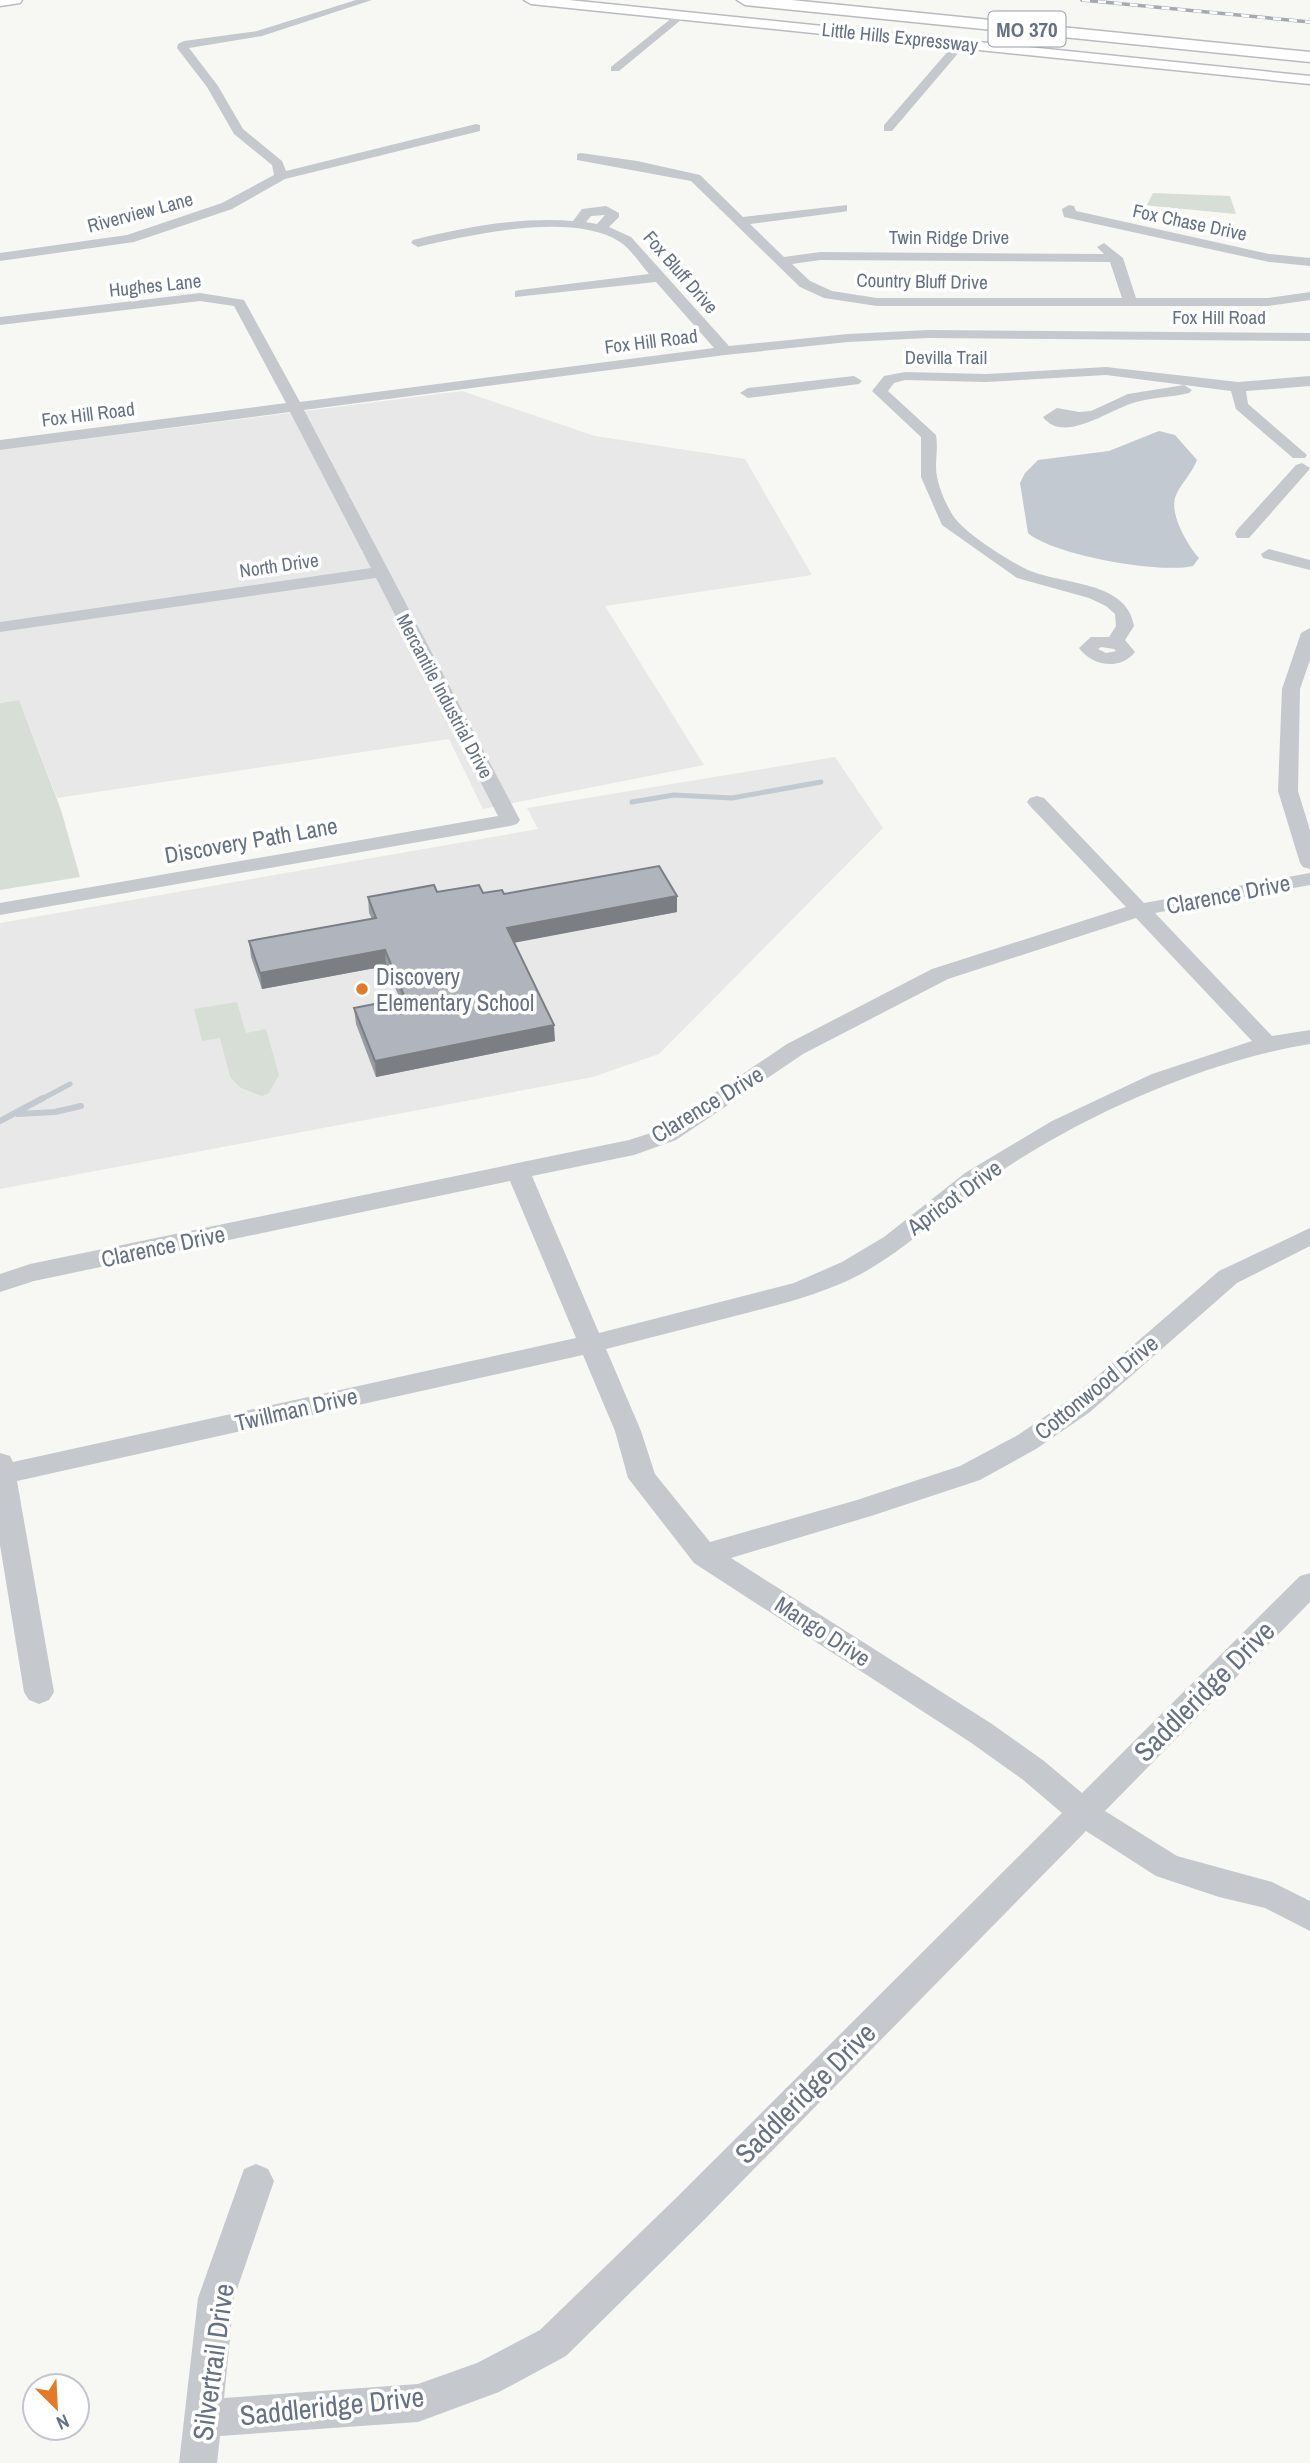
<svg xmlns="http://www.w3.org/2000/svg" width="1310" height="2463" font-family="'Archivo Narrow',sans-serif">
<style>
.built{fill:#e8e8e8}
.green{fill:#d7ded5}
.water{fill:#c2c9d0}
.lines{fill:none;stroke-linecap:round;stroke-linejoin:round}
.stream-far1{stroke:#c2c9d0;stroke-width:5}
.stream{stroke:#c2c9d0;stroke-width:6}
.major-casing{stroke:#b8bbc0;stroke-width:3}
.highway-casing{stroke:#b8babe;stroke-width:3}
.minor{fill:#c5c8cc;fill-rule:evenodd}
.major{fill:#fff;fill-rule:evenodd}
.highway{fill:#fff;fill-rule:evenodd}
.rail-casing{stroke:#a5a9b1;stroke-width:3.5}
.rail{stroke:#fff;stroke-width:2.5;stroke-dasharray:8;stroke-linecap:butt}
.wall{fill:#979ca3}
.shaded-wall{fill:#7b7f84}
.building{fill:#b0b5bd;stroke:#7b7f84;stroke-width:2}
.poi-dot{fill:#e37a29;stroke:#fff;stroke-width:2.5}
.labels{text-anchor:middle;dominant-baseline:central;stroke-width:7;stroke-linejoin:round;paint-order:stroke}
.far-street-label{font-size:19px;fill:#667185;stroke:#fff}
.shield{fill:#fff;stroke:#949caa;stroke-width:2}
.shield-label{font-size:21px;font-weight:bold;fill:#667185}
.street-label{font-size:23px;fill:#667185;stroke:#fff}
.poi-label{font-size:23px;fill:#667185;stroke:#fff;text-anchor:start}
.near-street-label{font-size:28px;fill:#667185;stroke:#fff}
</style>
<rect width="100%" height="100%" fill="#f7f7f4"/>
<g class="built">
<polygon points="462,391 595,436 745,459 812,575 605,606 704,765 483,809 449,739 57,798 19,700 0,703 0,450"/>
<polygon points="835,757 883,828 659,1054 593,1077 0,1189 0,923 538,829 527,808"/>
</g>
<g class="green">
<polygon points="1153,193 1230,196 1236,214 1153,206 1147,205"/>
<polygon points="19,700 61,810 80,877 0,890 0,703"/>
<polygon points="237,1002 246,1033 266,1029 279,1075 268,1094 262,1096 241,1088 230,1077 220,1038 202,1041 194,1009"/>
</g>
<path class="water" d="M1159,431L1175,435L1197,460C1192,474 1179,485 1175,498C1170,515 1188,546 1199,558L1193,566C1160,574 1053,555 1028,533L1020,483L1025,473L1038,460L1109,451Z"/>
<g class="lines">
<g class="stream-far1">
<polyline points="632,802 674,795 732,798 821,782"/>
<polyline points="40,1100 70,1084"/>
</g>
<g class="stream">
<polyline points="18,1114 55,1112 81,1106"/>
<polyline points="0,1121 43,1098"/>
</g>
<defs>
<g id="major">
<polygon points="0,0 22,0 20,3 0,6"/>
<polygon points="524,0 569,0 1310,76 1310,84 531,4"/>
</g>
<polygon id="highway" points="737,0 791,0 1310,52 1310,62 745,5"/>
</defs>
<use href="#major" class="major-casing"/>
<use href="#highway" class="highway-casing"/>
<g class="minor">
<polygon points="356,0 372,0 262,36 189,48 218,86 243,129 282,161 286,171 476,124 480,125 480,131 285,179 232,209 134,242 0,261 0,253 127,235 222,203 274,175 272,165 234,134 207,87 177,48 178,44 184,41 257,31"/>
<polygon points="678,13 687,15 619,71 611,71 611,67"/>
<polygon points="956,42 966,44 892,131 884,131 884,125"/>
<path d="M581,153L637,161L700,175L743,217L847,205V211L842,212L750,224L784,257L820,252L1104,254L1097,247L1104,243L1123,258L1136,298H1268L1310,292V300L1268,306H877L824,298L800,287L691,181L577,160V154ZM820,260L1110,262L1122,298H877L832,291L810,281L792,264Z"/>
<polygon points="1069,205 1074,206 1076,211 1269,254 1310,258 1310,266 1269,262 1064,217 1062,209"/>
<path d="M606,206L619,213V217L609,227L631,237L729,346L848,334L928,330L1310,333V341L928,338L848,342L725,355L304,410L520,820L517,824L510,826L0,915V903L498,816L376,578L0,632V622L371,568L290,412L0,450V440L286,403L234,306L200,301L0,325V317L200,293L244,300L300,402L714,348L656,282L515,297V291L520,290L649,274C640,264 631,249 620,242C573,211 469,235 418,247L411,243L413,240C465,227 519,217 573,221L582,209ZM605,215L597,224L586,222L591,216Z"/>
<path d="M1106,367L1238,382L1310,376V386L1246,391L1248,404L1307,455L1305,458H1293L1236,409L1231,391L1106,375L986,382L905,380L894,383L888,391L936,435C938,446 936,456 936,467C936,482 945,504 954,517C966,534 1009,561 1028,570C1061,585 1127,580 1134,626L1125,640L1135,652C1120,671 1092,666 1079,648L1091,637H1109L1116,626L1115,614L1106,606L1089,598L1017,578L942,525L921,477V437L872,391L884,376L905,372L986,374ZM1101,647L1114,649L1116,651L1106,653L1098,649Z"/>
<polygon points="854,376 862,381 859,384 748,398 740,393 748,388"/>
<path d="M1184,385L1192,390L1189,393C1173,397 1156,397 1140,401C1113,406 1065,446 1043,417L1057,408L1079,412L1091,411L1128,394Z"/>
<polygon points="1302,463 1310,468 1308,471 1249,538 1237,538 1235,534 1237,530 1296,465"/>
<polygon points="1269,549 1310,560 1310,570 1263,558 1261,554"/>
<polygon points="1310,628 1310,660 1300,689 1298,791 1310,830 1310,869 1303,867 1300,863 1278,791 1282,689 1301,633"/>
<path d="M1037,796L1044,798L1144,903L1310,873V885L1155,913L1272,1036L1310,1030V1044C1203,1061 1068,1121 980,1186C940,1215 905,1250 861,1274C821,1295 778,1305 735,1316C692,1327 649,1338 606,1349L641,1431L655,1474L710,1542L857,1500L960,1466L1018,1435L1072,1398L1219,1271L1310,1228V1246L1237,1283L1090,1412L1036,1449L980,1480L871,1516L731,1558L992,1724L1044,1761L1082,1793L1300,1576L1310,1573V1602L1105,1811L1177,1856L1272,1882L1310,1901V1931L1265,1908L1219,1897L1156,1876L1086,1831L702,2222L566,2356L499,2392L418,2422L220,2436L217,2463H179L198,2298L244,2169L256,2164L268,2169L274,2181L234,2298L224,2398L418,2384L477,2363L540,2330L676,2198L1062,1813L1022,1779L970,1742L694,1563L628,1478L615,1431L583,1355L17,1481L54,1692L49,1700L39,1704L29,1700L24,1692L0,1545V1453L10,1456L13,1462L576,1338L510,1181L34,1281L0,1292V1274L30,1264L629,1140L660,1130L787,1044L932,969L1126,907L1030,806L1027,802L1030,798ZM1136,918L1252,1041L1152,1074L1052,1121L965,1173L884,1237L842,1262L794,1283L599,1333L532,1176L634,1155L676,1140L803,1054L948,979Z"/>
</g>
<use href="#major" class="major"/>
<use href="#highway" class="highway"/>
<defs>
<polyline id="rail" points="1082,0 1310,22"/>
</defs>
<use href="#rail" class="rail-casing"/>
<use href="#rail" class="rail"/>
</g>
<polygon class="wall" points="437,892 677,896 677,912 514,942 555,1041 376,1077 356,1024 354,1008 400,999 386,966 262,989 251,957 249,941 372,919 369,913 368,897"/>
<g class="shaded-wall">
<polygon points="677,896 677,912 508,944 507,928"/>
<polygon points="385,950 386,966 262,989 260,973"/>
<polygon points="554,1025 555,1041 376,1077 375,1061"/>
</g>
<polygon class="building" points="659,866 677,896 507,928 554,1025 375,1061 354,1008 405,998 385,950 260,973 249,941 376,918 368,897 434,885 437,892 479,885 483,893 502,890 504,894"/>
<circle class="poi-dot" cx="362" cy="989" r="7"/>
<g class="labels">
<g class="far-street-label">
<text transform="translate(900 37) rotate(6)">Little Hills Expressway</text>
<text transform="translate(140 212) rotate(-15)">Riverview Lane</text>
<text transform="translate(1190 222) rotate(12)">Fox Chase Drive</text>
<text x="949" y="237">Twin Ridge Drive</text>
<text transform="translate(681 272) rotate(49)">Fox Bluff Drive</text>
<text transform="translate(922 281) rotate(1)">Country Bluff Drive</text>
<text transform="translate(155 285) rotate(-6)">Hughes Lane</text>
<text x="1219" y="317">Fox Hill Road</text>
<text transform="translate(651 341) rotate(-7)">Fox Hill Road</text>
<text x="946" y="357">Devilla Trail</text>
<text transform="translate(88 414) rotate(-7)">Fox Hill Road</text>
<text transform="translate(279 565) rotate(-8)">North Drive</text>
<text transform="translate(445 696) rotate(62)">Mercantile Industrial Drive</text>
</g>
<rect class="shield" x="988.5" y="11.5" width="77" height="35" rx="5"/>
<g class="shield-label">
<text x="1027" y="29">MO 370</text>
</g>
<g class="street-label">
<text transform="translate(251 840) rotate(-10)">Discovery Path Lane</text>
<text transform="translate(1228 894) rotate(-11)">Clarence Drive</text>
<text transform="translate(707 1104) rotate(-31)">Clarence Drive</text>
<text transform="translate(954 1197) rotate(-36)">Apricot Drive</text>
<text transform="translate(163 1246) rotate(-12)">Clarence Drive</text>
<text transform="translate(1096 1387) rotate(-39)">Cottonwood Drive</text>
<text transform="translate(296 1409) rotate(-13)">Twillman Drive</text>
<text transform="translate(823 1631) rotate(33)">Mango Drive</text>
</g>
<g class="poi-label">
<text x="376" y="976">Discovery<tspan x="376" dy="26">Elementary School</tspan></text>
</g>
<g class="near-street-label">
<text transform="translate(1204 1691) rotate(-45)">Saddleridge Drive</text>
<text transform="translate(805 2093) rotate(-45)">Saddleridge Drive</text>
<text transform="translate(213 2362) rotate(-82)">Silvertrail Drive</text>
<text transform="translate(332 2406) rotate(-6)">Saddleridge Drive</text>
</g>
</g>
<g transform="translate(56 2407) rotate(156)"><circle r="33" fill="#ffffff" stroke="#c2c6ce" stroke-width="2"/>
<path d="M0-5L12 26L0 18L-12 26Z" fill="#e37a29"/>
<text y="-10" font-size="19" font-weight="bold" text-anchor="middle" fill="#667185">N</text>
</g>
</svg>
